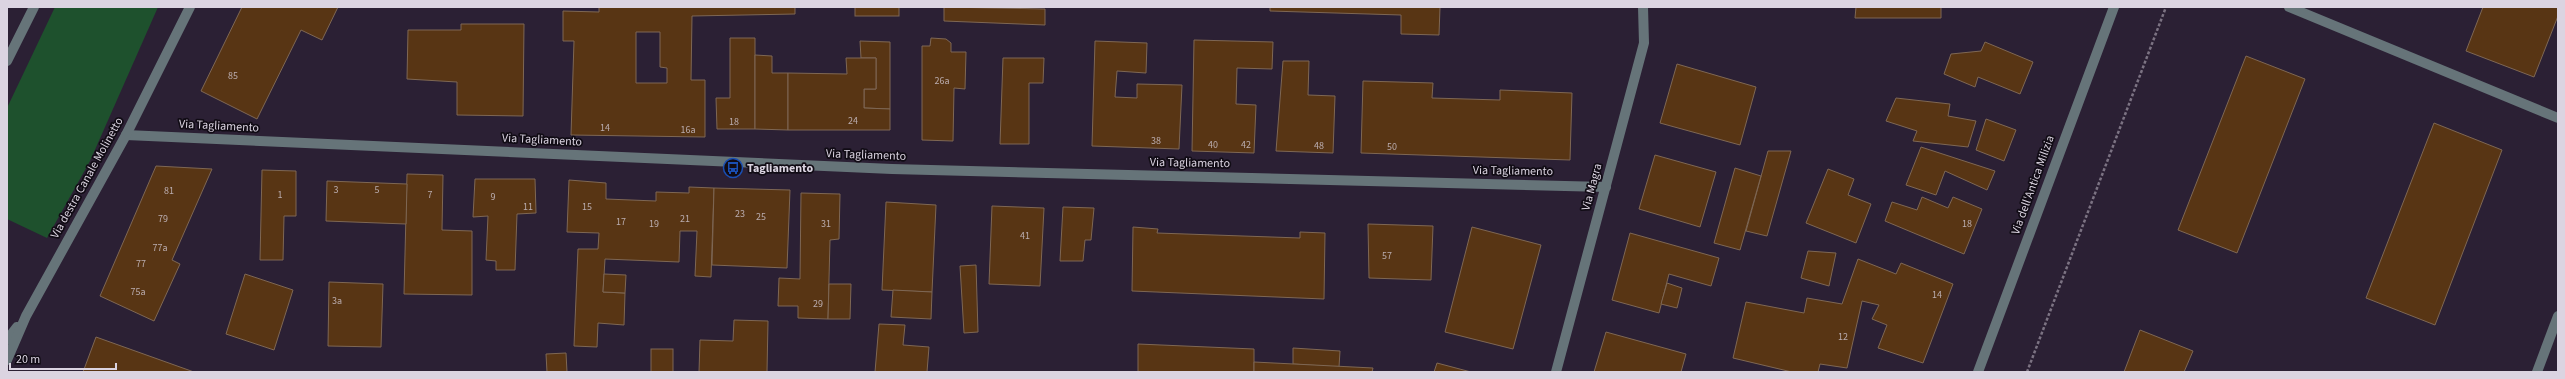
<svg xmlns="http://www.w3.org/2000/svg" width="2565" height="379" font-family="'Source Sans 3',sans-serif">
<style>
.green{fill:#1e512d}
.building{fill:#583514;stroke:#7e6754;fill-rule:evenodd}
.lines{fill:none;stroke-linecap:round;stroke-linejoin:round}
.path{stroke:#7c7383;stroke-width:2.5;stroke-dasharray:3 2;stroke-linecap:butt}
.minor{stroke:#667479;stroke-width:10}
.labels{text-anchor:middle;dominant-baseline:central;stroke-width:3.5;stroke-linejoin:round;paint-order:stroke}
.number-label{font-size:10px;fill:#baacae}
.street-label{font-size:12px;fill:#dbd4e1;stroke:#110c15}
.poi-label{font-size:12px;font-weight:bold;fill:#dbd4e1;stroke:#110c15;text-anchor:start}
</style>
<rect width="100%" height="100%" fill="#2b2034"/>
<polygon class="green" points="55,7 158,7 90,161 47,238 7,219 7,108"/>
<g class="building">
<polygon points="242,7 338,7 322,40 301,30 257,119 201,91"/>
<path d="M599,7H795V14L692,16L691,80H705V137L571,135L574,41H563V11L599,12ZM636,32H660V67L667,68V83H636Z"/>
<rect x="855" y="7" width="44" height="9"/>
<polygon points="944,7 1045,9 1045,25 944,21"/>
<polygon points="1270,7 1440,7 1439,35 1401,34 1401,15 1270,11"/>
<polygon points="1856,7 1941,7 1941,18 1855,18"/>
<polygon points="2483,7 2558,7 2558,16 2534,77 2466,51"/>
<polygon points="461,24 524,24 523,116 457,115 457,82 407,79 408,30 461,30"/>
<polygon points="730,38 755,38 755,129 717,129 716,98 730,98"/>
<polygon points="931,38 946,39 951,43 951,52 966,52 965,89 954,88 953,141 922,140 922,46 930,46"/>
<polygon points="1194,40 1273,42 1272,69 1237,68 1236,104 1256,105 1254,153 1192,151"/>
<polygon points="860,41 890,42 890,109 864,108 864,89 876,89 876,58 861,58"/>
<polygon points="1095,41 1147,43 1146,73 1117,71 1115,97 1137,98 1137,84 1182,85 1179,149 1092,146"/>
<polygon points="1985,42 2033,62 2020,94 1978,77 1975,87 1944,74 1951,54 1981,51"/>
<polygon points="755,55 772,56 772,73 788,73 788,130 755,129"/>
<polygon points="2246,56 2305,79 2237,253 2178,230"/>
<polygon points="846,58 876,58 876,89 864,89 864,108 890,109 890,130 788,130 788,73 847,74"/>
<polygon points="1003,58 1044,58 1043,83 1029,83 1029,144 1000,144"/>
<polygon points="1283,61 1309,61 1308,95 1335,96 1333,153 1276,151"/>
<polygon points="1677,64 1756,87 1740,145 1660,123"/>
<polygon points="1363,81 1433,83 1432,98 1500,100 1500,90 1572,93 1570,160 1361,153"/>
<polygon points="1896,98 1950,104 1948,116 1976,121 1968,147 1913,141 1917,131 1886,121"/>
<polygon points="1986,119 2016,130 2004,161 1976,150"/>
<polygon points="2434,123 2502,150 2435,325 2366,298"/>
<polygon points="1921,147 1995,171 1987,190 1945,171 1936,195 1906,185"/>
<polygon points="1768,151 1791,151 1767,236 1746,231"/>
<polygon points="1655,155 1716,172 1700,227 1639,209"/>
<polygon points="156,166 212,169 172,260 180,264 154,321 100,296"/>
<polygon points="1735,168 1761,176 1740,250 1714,243"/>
<polygon points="1828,169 1854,179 1848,195 1871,204 1856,243 1806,223"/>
<polygon points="262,170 296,171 296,216 284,216 283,260 260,260"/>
<polygon points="407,174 443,175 442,230 472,231 472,295 404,294"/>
<polygon points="475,179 535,179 536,213 517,214 515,270 496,270 496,261 486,260 488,216 473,217"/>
<polygon points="569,180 606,183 606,199 656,201 656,192 689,193 689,187 714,188 711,277 695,276 697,231 680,231 679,262 605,259 603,292 625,293 624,325 598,323 597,347 574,346 578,249 598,249 599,233 567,232"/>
<polygon points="327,181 407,184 406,224 326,221"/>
<polygon points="714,188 790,190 787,268 712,265"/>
<polygon points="801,193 840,194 839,239 830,240 828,319 798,318 798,306 778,306 779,278 800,279"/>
<polygon points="1922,197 1948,208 1953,197 1982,209 1964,254 1885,221 1892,202 1917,210"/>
<polygon points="886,202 936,205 932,292 882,290"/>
<polygon points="992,206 1044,208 1040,286 989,284"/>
<polygon points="1063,207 1094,208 1091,240 1085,240 1083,261 1060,261"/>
<polygon points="1368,224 1433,226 1431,280 1369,278"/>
<polygon points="1133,227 1158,229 1157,233 1300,238 1300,232 1325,233 1324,299 1132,291"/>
<polygon points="1472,227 1541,245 1513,349 1445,332"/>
<polygon points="1630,233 1719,258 1711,286 1669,274 1659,313 1612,300"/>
<polygon points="1808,251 1836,253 1829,286 1801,278"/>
<polygon points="1858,259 1896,274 1901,263 1953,284 1923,363 1878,348 1887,325 1872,319 1879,305 1862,301 1847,368 1820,364 1818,372 1792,372 1733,358 1746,302 1804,313 1807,298 1842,304"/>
<polygon points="976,265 978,332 964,333 960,266"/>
<polygon points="245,274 293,290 274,350 226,334"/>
<polygon points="604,274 626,275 625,293 603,292"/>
<polygon points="329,282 383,284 381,347 328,346"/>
<polygon points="1667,283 1682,288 1677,308 1661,304"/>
<polygon points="829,284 851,284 850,319 828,319"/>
<polygon points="893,290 932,292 931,319 891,317"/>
<polygon points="734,320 768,321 767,372 699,372 700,340 733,341"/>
<polygon points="879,324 905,325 903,345 929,347 927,372 875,372"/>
<polygon points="2140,330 2193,351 2184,372 2124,372"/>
<polygon points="1606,332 1686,354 1681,372 1594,372"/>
<polygon points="96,337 194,372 83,372"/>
<polygon points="1138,344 1254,349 1254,372 1138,372"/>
<polygon points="1293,348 1340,351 1339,367 1293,364"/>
<rect x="651" y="349" width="22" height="23"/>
<polygon points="566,353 567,372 547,372 546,354"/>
<polygon points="1254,362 1373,368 1372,372 1254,372"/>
<polygon points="1437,363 1471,372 1434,372"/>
</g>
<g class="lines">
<polyline class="path" points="2027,372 2166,7"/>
<g class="minor">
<polyline points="2289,7 2558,118"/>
<polyline points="7,61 34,7"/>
<polyline points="126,135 892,169 1606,187"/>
<polyline points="7,340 17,327"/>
<polyline points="7,360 26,316 126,135 190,7"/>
<polyline points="1556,372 1644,43 1643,7"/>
<polyline points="1978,372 2114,7"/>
<polyline points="2537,372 2558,316"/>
</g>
</g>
<defs>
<symbol id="bus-ring" viewBox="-11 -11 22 22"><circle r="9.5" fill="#110c15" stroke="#1a4fb4" stroke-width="1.5"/><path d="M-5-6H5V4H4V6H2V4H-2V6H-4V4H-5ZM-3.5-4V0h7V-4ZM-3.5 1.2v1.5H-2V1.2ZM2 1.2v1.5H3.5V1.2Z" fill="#1a4fb4"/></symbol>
</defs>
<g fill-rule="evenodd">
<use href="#bus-ring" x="722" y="157" width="22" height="22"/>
</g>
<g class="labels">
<g class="number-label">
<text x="233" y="76">85</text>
<text x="942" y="81">26a</text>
<text x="853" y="121">24</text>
<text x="734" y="122">18</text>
<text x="605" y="128">14</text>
<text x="688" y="130">16a</text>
<text x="1156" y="141">38</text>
<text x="1213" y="145">40</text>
<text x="1246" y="145">42</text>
<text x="1319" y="146">48</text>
<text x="1392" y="147">50</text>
<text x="336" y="190">3</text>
<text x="377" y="190">5</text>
<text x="169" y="191">81</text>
<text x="280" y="195">1</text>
<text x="430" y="195">7</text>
<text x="493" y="197">9</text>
<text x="528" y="207">11</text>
<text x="587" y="207">15</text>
<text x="740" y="214">23</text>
<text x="761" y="217">25</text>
<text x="163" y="219">79</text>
<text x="685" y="219">21</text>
<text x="621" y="222">17</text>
<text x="654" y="224">19</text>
<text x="826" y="224">31</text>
<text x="1967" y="224">18</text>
<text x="1025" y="236">41</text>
<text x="160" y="248">77a</text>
<text x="1387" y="256">57</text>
<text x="141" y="264">77</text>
<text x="138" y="292">75a</text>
<text x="1937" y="295">14</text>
<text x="337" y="301">3a</text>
<text x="818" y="304">29</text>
<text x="1843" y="337">12</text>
</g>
<g class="street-label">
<text transform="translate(219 126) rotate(3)">Via Tagliamento</text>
<text transform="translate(542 140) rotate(3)">Via Tagliamento</text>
<text transform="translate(866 155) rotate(2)">Via Tagliamento</text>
<text transform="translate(1190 163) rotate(1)">Via Tagliamento</text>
<text transform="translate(1513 171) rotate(1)">Via Tagliamento</text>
<text transform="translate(87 178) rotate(-61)">Via destra Canale Molinetto</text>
<text transform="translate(2033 185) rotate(-70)">Via dell'Antica Milizia</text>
<text transform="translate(1592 187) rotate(-75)">Via Magra</text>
</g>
<g class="poi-label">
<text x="747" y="168">Tagliamento</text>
</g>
</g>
<rect width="2565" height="379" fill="none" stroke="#dbd4e1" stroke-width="16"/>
<path d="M10 363v6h106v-6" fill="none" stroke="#dbd4e1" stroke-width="2"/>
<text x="16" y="363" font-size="12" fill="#dbd4e1" stroke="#110c15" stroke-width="3" paint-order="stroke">20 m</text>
</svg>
